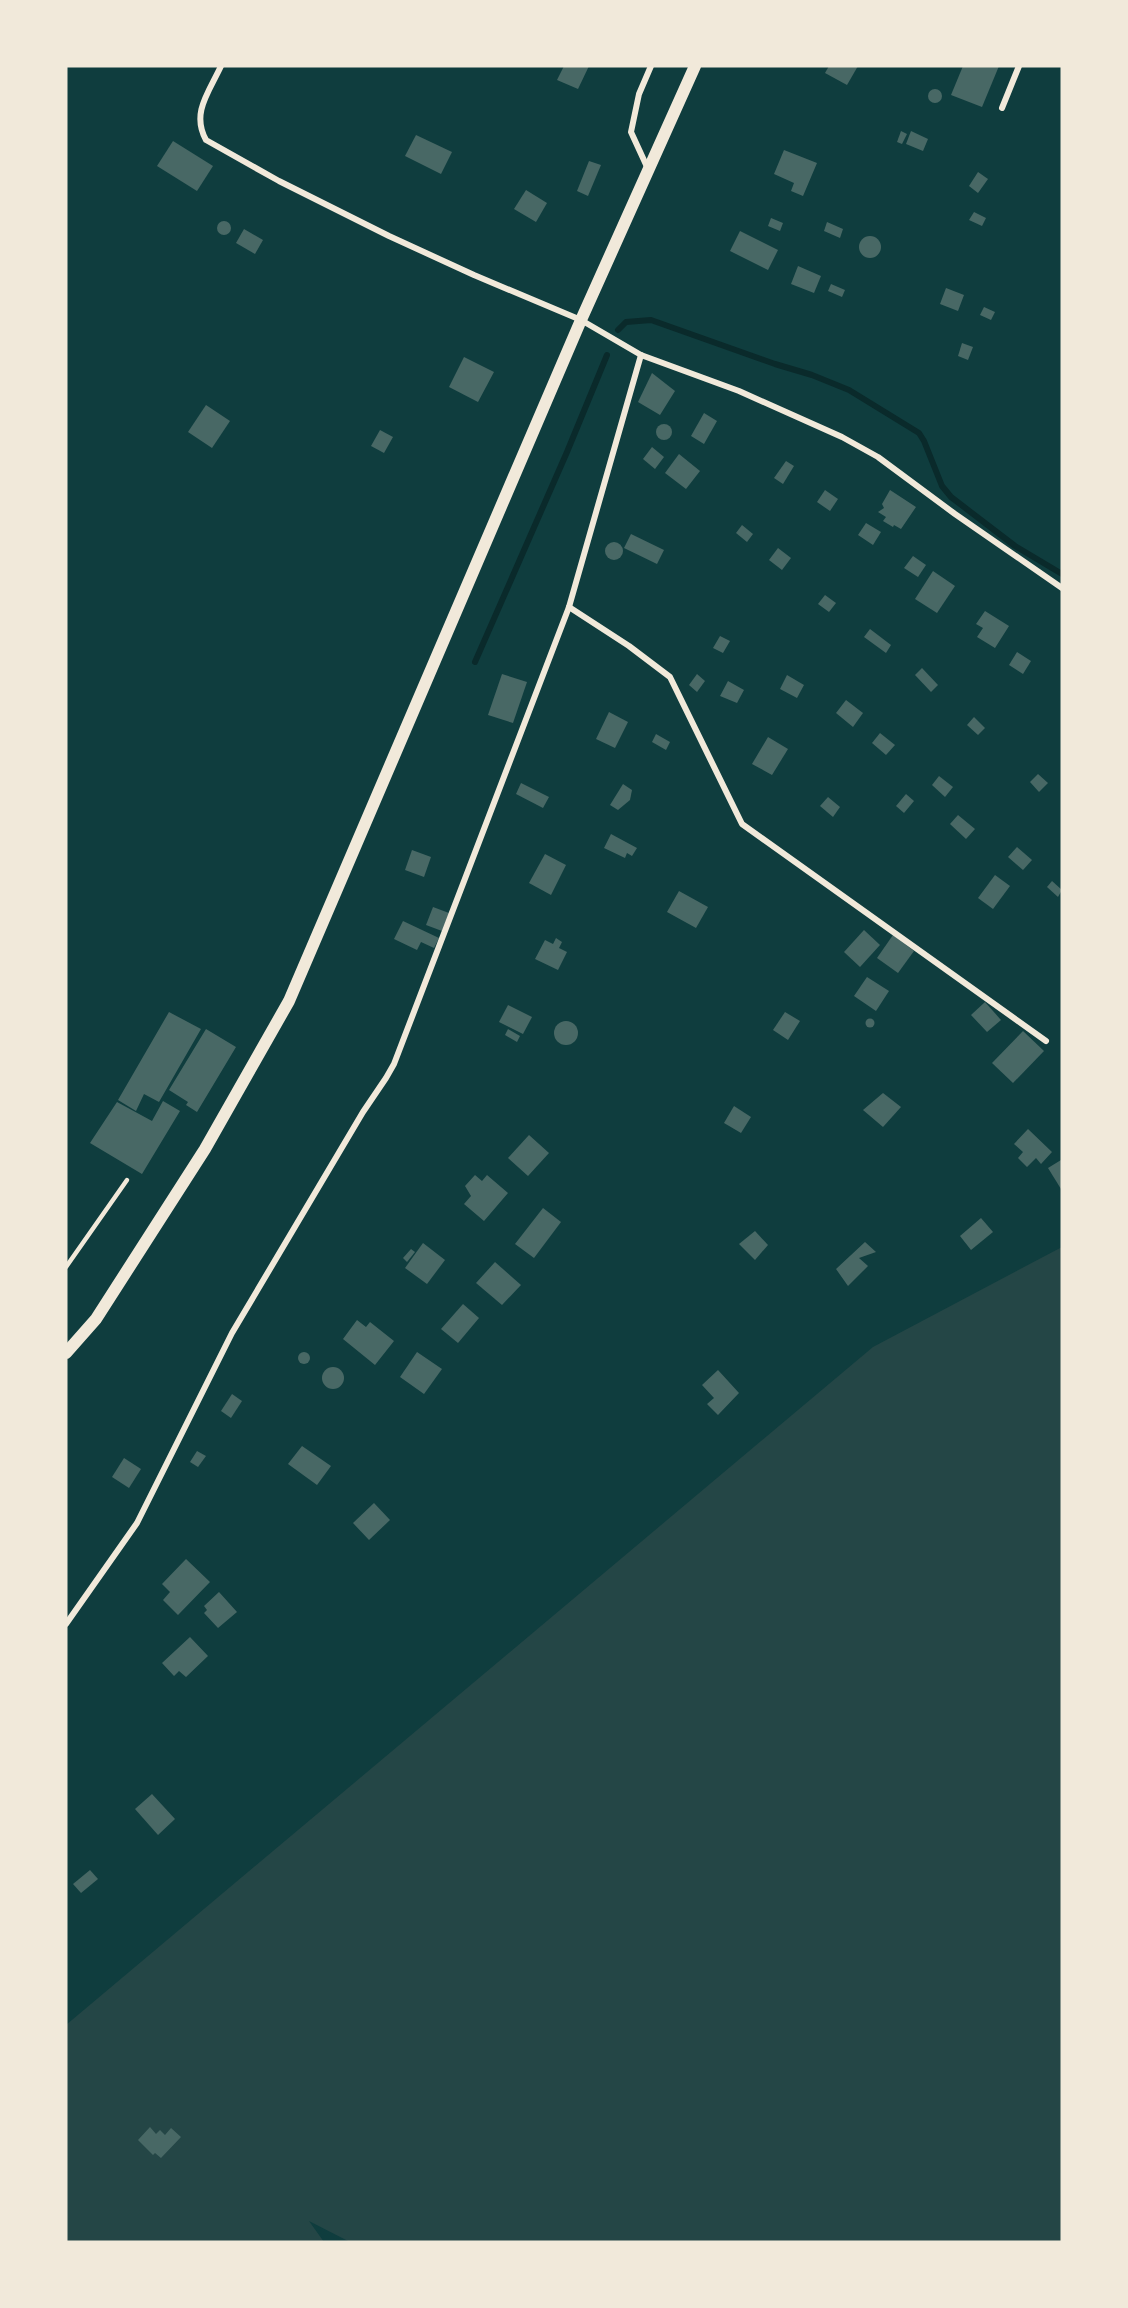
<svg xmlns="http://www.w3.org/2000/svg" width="1128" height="2308" font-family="Overpass,sans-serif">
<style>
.green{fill:#244646}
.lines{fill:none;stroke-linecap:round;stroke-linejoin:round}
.stream{stroke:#0a2a2b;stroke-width:6}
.building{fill:#486865}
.service{stroke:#f1e9da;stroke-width:4.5}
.minor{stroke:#f1e9da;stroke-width:6}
.secondary{stroke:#f1e9da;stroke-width:12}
</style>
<rect width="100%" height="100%" fill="#0f3d3e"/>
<polygon class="green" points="1062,1247 1062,2242 350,2242 309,2221 324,2242 66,2242 66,2025 873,1347"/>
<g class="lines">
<g class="stream">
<polyline points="618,330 626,322 651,320 775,364 812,375 849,390 919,433 924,441 942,486 951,497 1015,546 1062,574"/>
<polyline points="475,662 567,452 607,355"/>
</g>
</g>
<g class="building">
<polygon points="564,66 589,66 578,89 557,80"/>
<polygon points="829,66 858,66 847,85 825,73"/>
<polygon points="963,66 999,66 982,107 951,95"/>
<circle cx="935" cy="96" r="7"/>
<polygon points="901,131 907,134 902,144 897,142"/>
<polygon points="911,131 928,139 923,151 906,144"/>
<polygon points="416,135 452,152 441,174 405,156"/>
<polygon points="173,141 213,166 197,191 157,166"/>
<polygon points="784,150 817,163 803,196 791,191 794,183 774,174"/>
<polygon points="589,161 601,165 588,196 577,191"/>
<polygon points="978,172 988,179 978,193 969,186"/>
<polygon points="526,190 547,203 536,222 514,209"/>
<polygon points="974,212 986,218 982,226 969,220"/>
<polygon points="771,218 783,223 780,231 768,226"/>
<circle cx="224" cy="228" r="7"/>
<polygon points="827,222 843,229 840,238 824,231"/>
<polygon points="244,229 263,240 255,254 236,243"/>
<polygon points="740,231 778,250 768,270 730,251"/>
<circle cx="870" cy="247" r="11"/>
<polygon points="798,266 821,276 814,293 791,284"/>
<polygon points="831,284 845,290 842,297 828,291"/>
<polygon points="946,288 964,295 958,311 940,304"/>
<polygon points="984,307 995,312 991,320 980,315"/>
<polygon points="962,343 973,347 968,360 958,356"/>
<polygon points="464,357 494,372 478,402 449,387"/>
<polygon points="652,373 675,391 660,415 638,402"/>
<polygon points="206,405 230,421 212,448 188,432"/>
<polygon points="704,413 717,421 704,444 691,436"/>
<circle cx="664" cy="432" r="8"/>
<polygon points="380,430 393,437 384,453 371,446"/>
<polygon points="652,447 664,457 655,469 643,459"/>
<polygon points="679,454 700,471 686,489 665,473"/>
<polygon points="786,461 794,466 783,484 774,478"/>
<polygon points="825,490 838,499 830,511 817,502"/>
<polygon points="890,490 916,507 901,529 894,525 893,527 883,521 886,517 878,512 884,508 882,504"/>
<polygon points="866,523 881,532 873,545 858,535"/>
<polygon points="742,525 753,534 747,542 736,533"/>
<polygon points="631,534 664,550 657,564 624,548"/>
<circle cx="614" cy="551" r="9"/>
<polygon points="778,548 791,558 782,570 769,560"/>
<polygon points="913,556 926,565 918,577 904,568"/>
<polygon points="933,571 955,586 937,613 915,599"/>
<polygon points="825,595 836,603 829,612 818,604"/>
<polygon points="985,611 1009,626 995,648 977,637 983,628 976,624"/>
<polygon points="870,629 891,645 886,653 864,637"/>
<polygon points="720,636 730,641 723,653 713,648"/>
<polygon points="1017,652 1031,661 1023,674 1009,665"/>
<polygon points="922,668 938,685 931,692 915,675"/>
<polygon points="502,674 527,682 513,723 488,715"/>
<polygon points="697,674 705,681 697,692 689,685"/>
<polygon points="787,675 804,685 797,698 780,689"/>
<polygon points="728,681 744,690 737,703 720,696"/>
<polygon points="846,700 863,713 853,727 836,713"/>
<polygon points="609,712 628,722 615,748 596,739"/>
<polygon points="974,717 985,728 978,735 967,725"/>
<polygon points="880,733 895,745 886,755 872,743"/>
<polygon points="656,734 670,742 666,750 652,742"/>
<polygon points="768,737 788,749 772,775 752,764"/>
<polygon points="1038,774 1048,783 1039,792 1030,782"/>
<polygon points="939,776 953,787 945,797 932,785"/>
<polygon points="521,783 549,797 543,808 516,794"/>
<polygon points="623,784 632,790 630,800 618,810 610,805"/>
<polygon points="906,794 914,801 904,813 896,806"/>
<polygon points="828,797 840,807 833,817 820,806"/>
<polygon points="958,815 975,829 966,839 950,824"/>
<polygon points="611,834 637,848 632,856 627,853 625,858 604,848"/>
<polygon points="1017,847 1032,860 1023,870 1008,857"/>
<polygon points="412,850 431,857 424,877 405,870"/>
<polygon points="545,854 566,865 551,895 529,883"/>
<polygon points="995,875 1010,886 993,909 978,898"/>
<polygon points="1052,881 1062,890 1058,897 1047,887"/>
<polygon points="679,891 708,907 696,928 667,912"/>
<polygon points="433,907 449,913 442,931 426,925"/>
<polygon points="403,921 439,938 434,948 421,942 417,950 394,939"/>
<polygon points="864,930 880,945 860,967 844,952"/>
<polygon points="893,935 914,951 898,973 877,958"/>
<polygon points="556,938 562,942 559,948 567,952 558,970 535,959 545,940 553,944"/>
<polygon points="867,977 889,991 876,1011 854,996"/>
<polygon points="985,1002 1001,1020 987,1032 971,1015"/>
<polygon points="508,1005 532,1017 523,1034 499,1022"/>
<polygon points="169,1012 201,1029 159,1102 144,1094 136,1111 118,1100"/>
<polygon points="785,1012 800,1021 788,1040 773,1030"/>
<circle cx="870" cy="1023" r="4.5"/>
<circle cx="566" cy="1033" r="12"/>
<polygon points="206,1029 236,1047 197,1112 186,1105 188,1102 169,1090"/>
<polygon points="508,1029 520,1036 517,1042 505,1035"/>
<polygon points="1023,1031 1044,1051 1013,1083 992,1063"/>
<polygon points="883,1093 901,1107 883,1127 863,1110"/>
<polygon points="163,1101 180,1111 142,1174 90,1143 117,1102 152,1121"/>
<polygon points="734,1106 751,1117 741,1133 724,1123"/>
<polygon points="1028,1129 1052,1152 1041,1164 1036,1158 1027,1167 1018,1158 1023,1152 1014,1144"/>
<polygon points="529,1135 549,1153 528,1176 508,1158"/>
<polygon points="1061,1160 1062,1162 1061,1189 1048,1168"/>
<polygon points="475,1175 482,1181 487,1175 508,1193 484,1221 464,1204 471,1196 465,1186"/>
<polygon points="543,1208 561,1222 534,1258 515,1244"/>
<polygon points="981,1218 993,1232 971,1250 960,1236"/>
<polygon points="755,1231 768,1245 755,1260 739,1244"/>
<polygon points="865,1242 876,1252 859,1258 868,1266 848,1286 836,1269"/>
<polygon points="423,1243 445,1260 427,1284 405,1268"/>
<polygon points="411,1249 415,1252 407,1262 403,1258"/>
<polygon points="495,1262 521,1285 502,1305 476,1283"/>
<polygon points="463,1304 479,1318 458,1343 441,1329"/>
<polygon points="357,1320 366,1327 370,1322 394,1341 375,1365 343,1339"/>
<polygon points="417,1352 442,1369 424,1394 400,1377"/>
<circle cx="304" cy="1358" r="6"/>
<circle cx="333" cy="1378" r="11"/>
<polygon points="718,1370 739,1393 718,1415 707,1404 714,1398 702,1385"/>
<polygon points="232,1394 242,1401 231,1418 221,1411"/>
<polygon points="302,1446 331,1466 317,1485 288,1464"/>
<polygon points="197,1451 206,1456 198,1467 190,1462"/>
<polygon points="124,1458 141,1469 129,1488 112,1477"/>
<polygon points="374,1503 390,1520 369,1540 353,1523"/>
<polygon points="186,1559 210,1582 178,1615 163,1600 170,1592 162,1584"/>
<polygon points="219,1592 237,1612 218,1628 204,1613 207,1610 204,1606"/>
<polygon points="190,1637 208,1656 186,1677 179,1671 174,1676 162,1663"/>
<polygon points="152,1794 175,1819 158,1835 135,1809"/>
<polygon points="90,1870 98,1879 81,1893 73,1884"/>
<polygon points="150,2127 156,2134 160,2130 165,2135 171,2128 181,2137 161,2158 155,2153 153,2155 138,2140"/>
</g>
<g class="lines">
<polyline class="service" points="66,1267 127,1180"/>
<g class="minor">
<path d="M221,66c-12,26 -30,47 -15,74l73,41 110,55 85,39 107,45 60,35 98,36 103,46 36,20 77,57 107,74"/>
<polyline points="1002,108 1019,66"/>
<polyline points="648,169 631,132 639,94 651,66"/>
<polyline points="569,607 629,646 670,677 742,824 1046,1041"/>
<polyline points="66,1624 137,1523 232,1333 363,1112 386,1078 394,1064 569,607 641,355"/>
</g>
<polyline class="secondary" points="66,1353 96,1319 205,1149 289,1001 581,320 695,66"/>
</g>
<rect width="1128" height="2308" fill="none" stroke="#f1e9da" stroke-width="135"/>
</svg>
